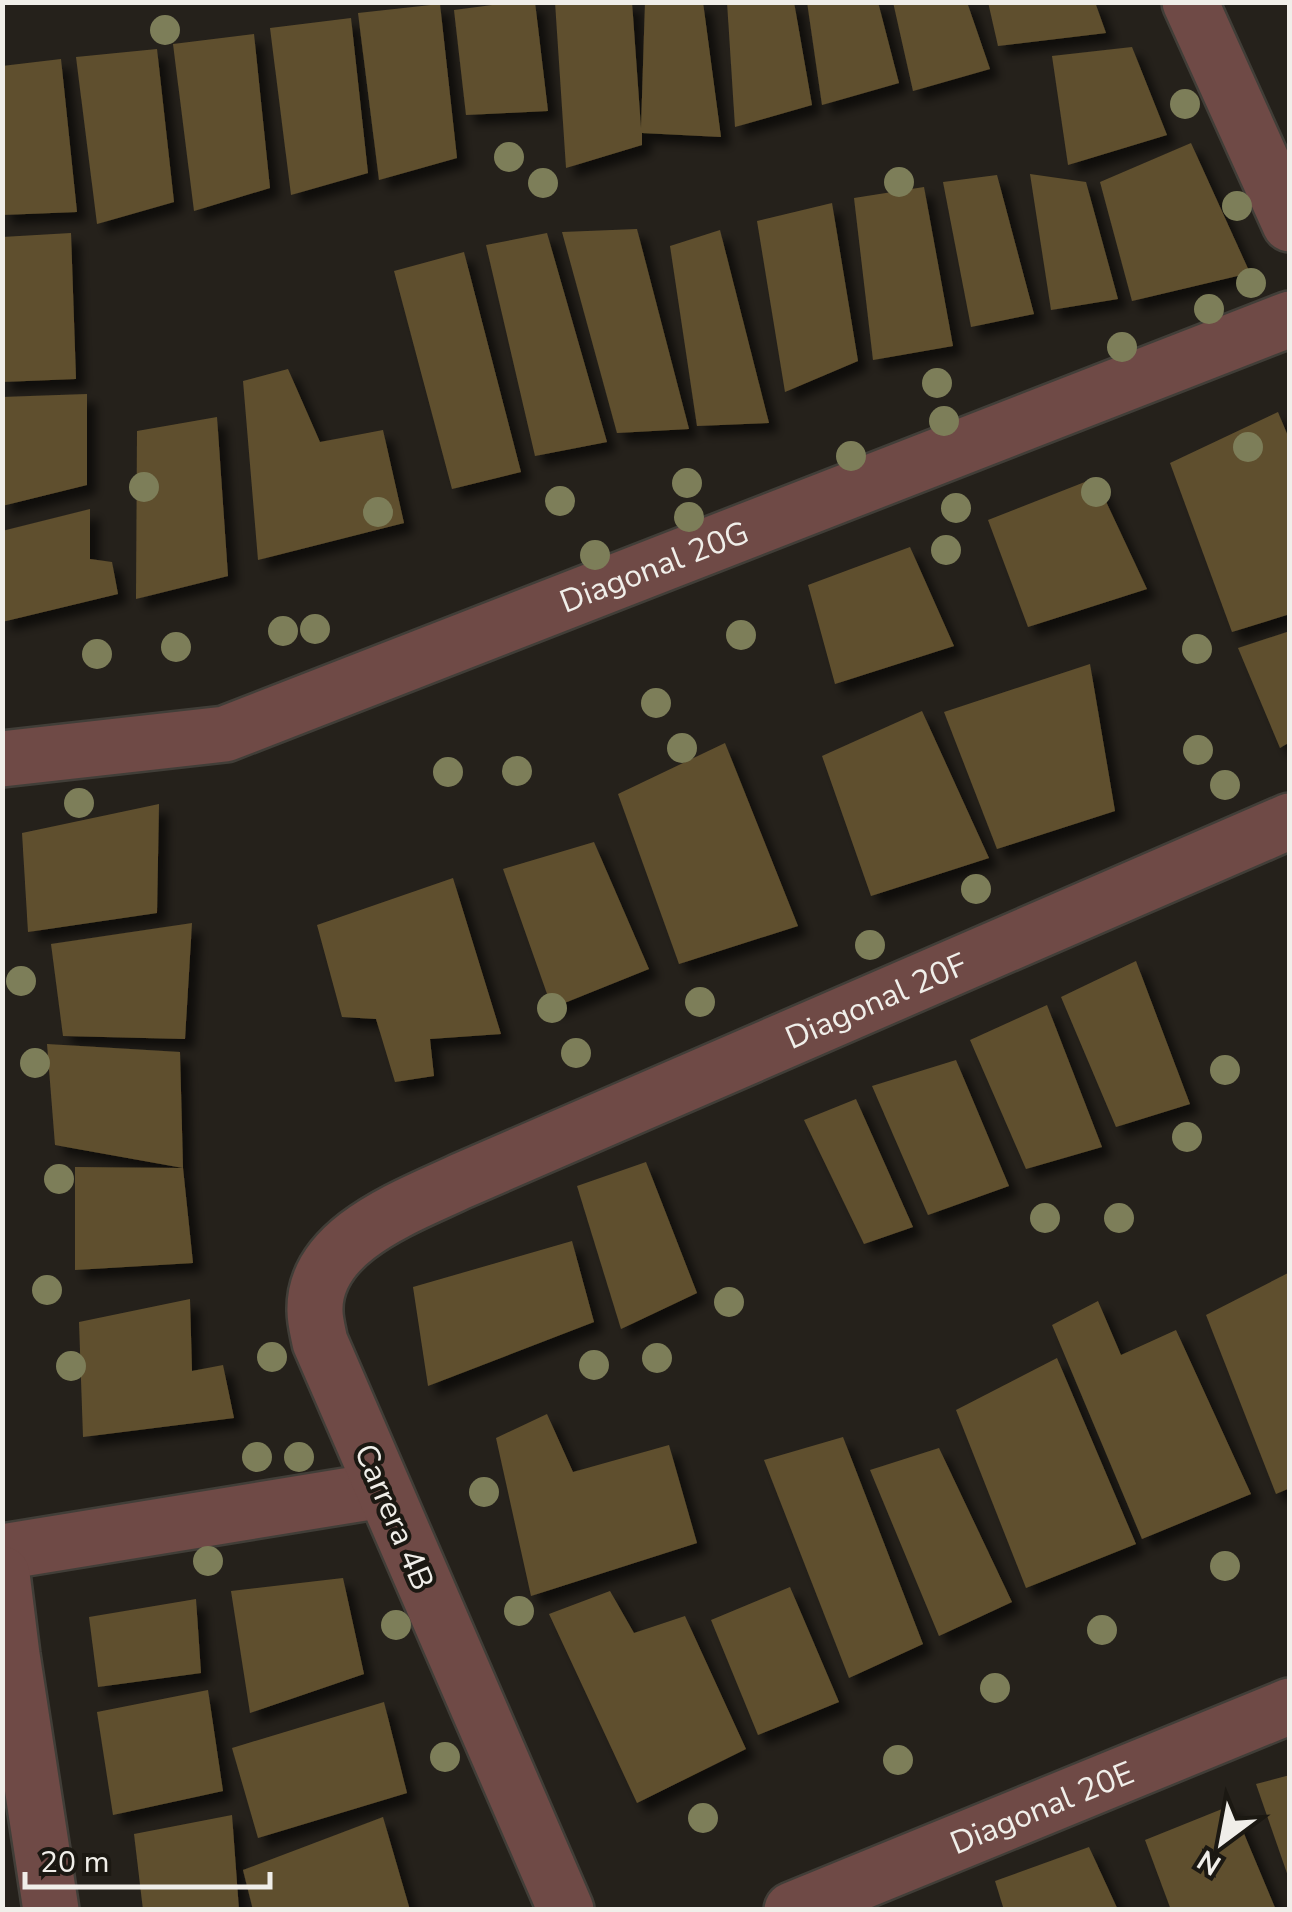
<svg xmlns="http://www.w3.org/2000/svg" width="1292" height="1912" font-family="'Nunito Sans',sans-serif">
<style>
.building{fill:#5f4f2e;filter:url(#shadow)}
.lines{fill:none;stroke-linecap:round;stroke-linejoin:round}
.minor-casing{stroke:#413e38;stroke-width:60}
.minor{stroke:#6f4a46;stroke-width:55}
.tree{fill:#7d7e59}
.labels{text-anchor:middle;dominant-baseline:central;stroke-width:8;stroke-linejoin:round;paint-order:stroke}
.street-label{font-size:32px;fill:#f0eee9;stroke:#1b1812}
</style>
<defs>
<filter id="shadow"><feDropShadow dx="9" dy="9" stdDeviation="5" flood-color="#0009"/></filter>
</defs>
<rect width="100%" height="100%" fill="#25211b"/>
<g class="building">
<polygon points="515,2 535,2 548,111 466,115 454,10"/>
<polygon points="555,2 632,2 641,128 645,2 703,2 721,137 642,133 642,145 566,168"/>
<polygon points="727,2 794,2 812,105 735,127"/>
<polygon points="807,2 878,2 899,83 822,105"/>
<polygon points="893,2 967,2 990,69 913,91"/>
<polygon points="988,2 1095,2 1106,33 998,46"/>
<polygon points="440,4 457,158 379,180 358,13"/>
<polygon points="351,18 368,173 291,195 270,28"/>
<polygon points="254,34 270,188 194,211 173,44"/>
<polygon points="1132,47 1167,135 1068,165 1052,56"/>
<polygon points="157,49 174,202 97,224 76,57"/>
<polygon points="61,59 77,212 2,215 2,66"/>
<polygon points="1191,143 1250,273 1132,301 1100,182"/>
<polygon points="1030,174 1086,182 1118,299 1051,310"/>
<polygon points="997,175 1034,314 971,327 943,182"/>
<polygon points="924,187 953,346 873,360 854,198"/>
<polygon points="832,203 858,361 785,392 757,221"/>
<polygon points="637,229 689,429 617,433 562,232"/>
<polygon points="720,230 769,423 697,426 670,246"/>
<polygon points="71,233 76,379 2,382 2,237"/>
<polygon points="547,233 607,442 535,456 486,245"/>
<polygon points="464,252 521,472 452,489 394,271"/>
<polygon points="288,369 320,442 383,430 404,523 258,560 243,381"/>
<polygon points="87,394 87,485 2,506 2,397"/>
<polygon points="1278,412 1290,441 1290,614 1232,632 1170,463"/>
<polygon points="217,417 228,576 136,599 137,431"/>
<polygon points="1095,478 1147,589 1028,627 988,520"/>
<polygon points="90,509 90,559 112,562 118,594 2,622 2,531"/>
<polygon points="910,547 954,646 835,684 808,585"/>
<polygon points="1290,631 1290,742 1280,748 1238,648"/>
<polygon points="1090,664 1115,811 997,849 944,712"/>
<polygon points="922,711 989,858 871,896 822,756"/>
<polygon points="725,743 798,926 679,964 618,794"/>
<polygon points="159,804 157,913 28,932 22,833"/>
<polygon points="594,842 649,969 552,1008 503,869"/>
<polygon points="453,878 501,1034 430,1039 434,1076 395,1082 376,1019 342,1017 317,925"/>
<polygon points="192,923 185,1039 63,1036 51,944"/>
<polygon points="1136,961 1190,1104 1116,1127 1061,997"/>
<polygon points="1047,1005 1102,1147 1026,1169 970,1040"/>
<polygon points="47,1044 180,1052 183,1168 55,1145"/>
<polygon points="956,1060 1009,1186 928,1215 872,1086"/>
<polygon points="856,1099 913,1227 864,1244 804,1120"/>
<polygon points="646,1162 697,1293 621,1329 577,1186"/>
<polygon points="75,1167 183,1168 193,1263 75,1270"/>
<polygon points="572,1241 594,1322 428,1386 413,1287"/>
<polygon points="1290,1272 1290,1488 1276,1494 1206,1315"/>
<polygon points="190,1299 192,1371 223,1365 234,1418 83,1437 79,1322"/>
<polygon points="1098,1301 1121,1355 1176,1330 1251,1494 1142,1539 1052,1325"/>
<polygon points="1057,1358 1136,1544 1026,1588 956,1410"/>
<polygon points="547,1414 573,1472 669,1445 697,1543 531,1596 496,1438"/>
<polygon points="843,1437 923,1644 849,1678 764,1460"/>
<polygon points="939,1448 1012,1602 939,1636 870,1470"/>
<polygon points="343,1578 364,1674 250,1713 231,1591"/>
<polygon points="790,1587 839,1702 758,1735 711,1620"/>
<polygon points="610,1591 634,1633 685,1616 746,1749 637,1803 549,1614"/>
<polygon points="196,1599 201,1673 98,1687 89,1617"/>
<polygon points="208,1690 223,1791 113,1815 97,1712"/>
<polygon points="384,1702 407,1793 258,1838 232,1748"/>
<polygon points="1290,1775 1290,1879 1289,1879 1256,1784"/>
<polygon points="1232,1805 1276,1910 1171,1910 1145,1840"/>
<polygon points="232,1815 239,1910 143,1910 134,1834"/>
<polygon points="383,1817 410,1910 253,1910 243,1870"/>
<polygon points="1089,1847 1118,1910 1004,1910 995,1881"/>
</g>
<g class="lines">
<g class="minor-casing">
<g id="minor">
<polyline points="1190,2 1290,224"/>
<path id="s1" d="M2,759l223,-25 1065,-415"/>
<polyline points="2,1552 382,1490"/>
<polyline points="2,1574 12,1655 51,1910"/>
<path id="s2" d="M566,1910l-246,-568c-2,-10 -5,-21 -5,-31 -2,-72 94,-105 146,-130l829,-360"/>
<path id="s3" d="M792,1910l498,-204"/>
</g>
</g>
<use href="#minor" class="minor"/>
</g>
<g class="tree">
<circle cx="165" cy="30" r="15"/>
<circle cx="1185" cy="104" r="15"/>
<circle cx="509" cy="157" r="15"/>
<circle cx="899" cy="182" r="15"/>
<circle cx="543" cy="183" r="15"/>
<circle cx="1237" cy="206" r="15"/>
<circle cx="1251" cy="283" r="15"/>
<circle cx="1209" cy="309" r="15"/>
<circle cx="1122" cy="347" r="15"/>
<circle cx="937" cy="383" r="15"/>
<circle cx="944" cy="421" r="15"/>
<circle cx="1248" cy="447" r="15"/>
<circle cx="851" cy="456" r="15"/>
<circle cx="687" cy="483" r="15"/>
<circle cx="144" cy="487" r="15"/>
<circle cx="1096" cy="492" r="15"/>
<circle cx="560" cy="501" r="15"/>
<circle cx="956" cy="508" r="15"/>
<circle cx="378" cy="512" r="15"/>
<circle cx="689" cy="517" r="15"/>
<circle cx="946" cy="550" r="15"/>
<circle cx="595" cy="555" r="15"/>
<circle cx="315" cy="629" r="15"/>
<circle cx="283" cy="631" r="15"/>
<circle cx="741" cy="635" r="15"/>
<circle cx="176" cy="647" r="15"/>
<circle cx="1197" cy="649" r="15"/>
<circle cx="97" cy="654" r="15"/>
<circle cx="656" cy="703" r="15"/>
<circle cx="682" cy="748" r="15"/>
<circle cx="1198" cy="750" r="15"/>
<circle cx="517" cy="771" r="15"/>
<circle cx="448" cy="772" r="15"/>
<circle cx="1225" cy="785" r="15"/>
<circle cx="79" cy="803" r="15"/>
<circle cx="976" cy="889" r="15"/>
<circle cx="870" cy="945" r="15"/>
<circle cx="21" cy="981" r="15"/>
<circle cx="700" cy="1002" r="15"/>
<circle cx="552" cy="1008" r="15"/>
<circle cx="576" cy="1053" r="15"/>
<circle cx="35" cy="1063" r="15"/>
<circle cx="1225" cy="1070" r="15"/>
<circle cx="1187" cy="1137" r="15"/>
<circle cx="59" cy="1179" r="15"/>
<circle cx="1045" cy="1218" r="15"/>
<circle cx="1119" cy="1218" r="15"/>
<circle cx="47" cy="1290" r="15"/>
<circle cx="729" cy="1302" r="15"/>
<circle cx="272" cy="1357" r="15"/>
<circle cx="657" cy="1358" r="15"/>
<circle cx="594" cy="1365" r="15"/>
<circle cx="71" cy="1366" r="15"/>
<circle cx="257" cy="1457" r="15"/>
<circle cx="299" cy="1457" r="15"/>
<circle cx="484" cy="1492" r="15"/>
<circle cx="208" cy="1561" r="15"/>
<circle cx="1225" cy="1566" r="15"/>
<circle cx="519" cy="1611" r="15"/>
<circle cx="396" cy="1625" r="15"/>
<circle cx="1102" cy="1630" r="15"/>
<circle cx="995" cy="1688" r="15"/>
<circle cx="445" cy="1757" r="15"/>
<circle cx="898" cy="1760" r="15"/>
<circle cx="703" cy="1818" r="15"/>
</g>
<g class="labels">
<g class="street-label">
<text stroke="none"><textPath href="#s1" startOffset="685">Diagonal 20G</textPath></text>
<text stroke="none"><textPath href="#s2" startOffset="1310">Diagonal 20F</textPath></text>
<text transform="translate(394 1517) rotate(67)">Carrera 4B</text>
<text stroke="none"><textPath href="#s3" startOffset="270">Diagonal 20E</textPath></text>
</g>
</g>
<rect width="1292" height="1912" fill="none" stroke="#f0eee9" stroke-width="10"/>
<g transform="translate(1222 1842) rotate(212)" stroke="#1b1812" stroke-width="8" paint-order="stroke">
<path d="M0-8L18 38L0 25L-18 38Z" fill="#f0eee9"/>
<text y="-15" font-size="28" font-weight="bold" text-anchor="middle" fill="#f0eee9">N</text>
</g>
<path d="M25 1872v15h245v-15" fill="none" stroke="#f0eee9" stroke-width="5"/>
<text x="40" y="1872" font-size="30" fill="#f0eee9" stroke="#1b1812" stroke-width="8" paint-order="stroke">20 m</text>
</svg>
